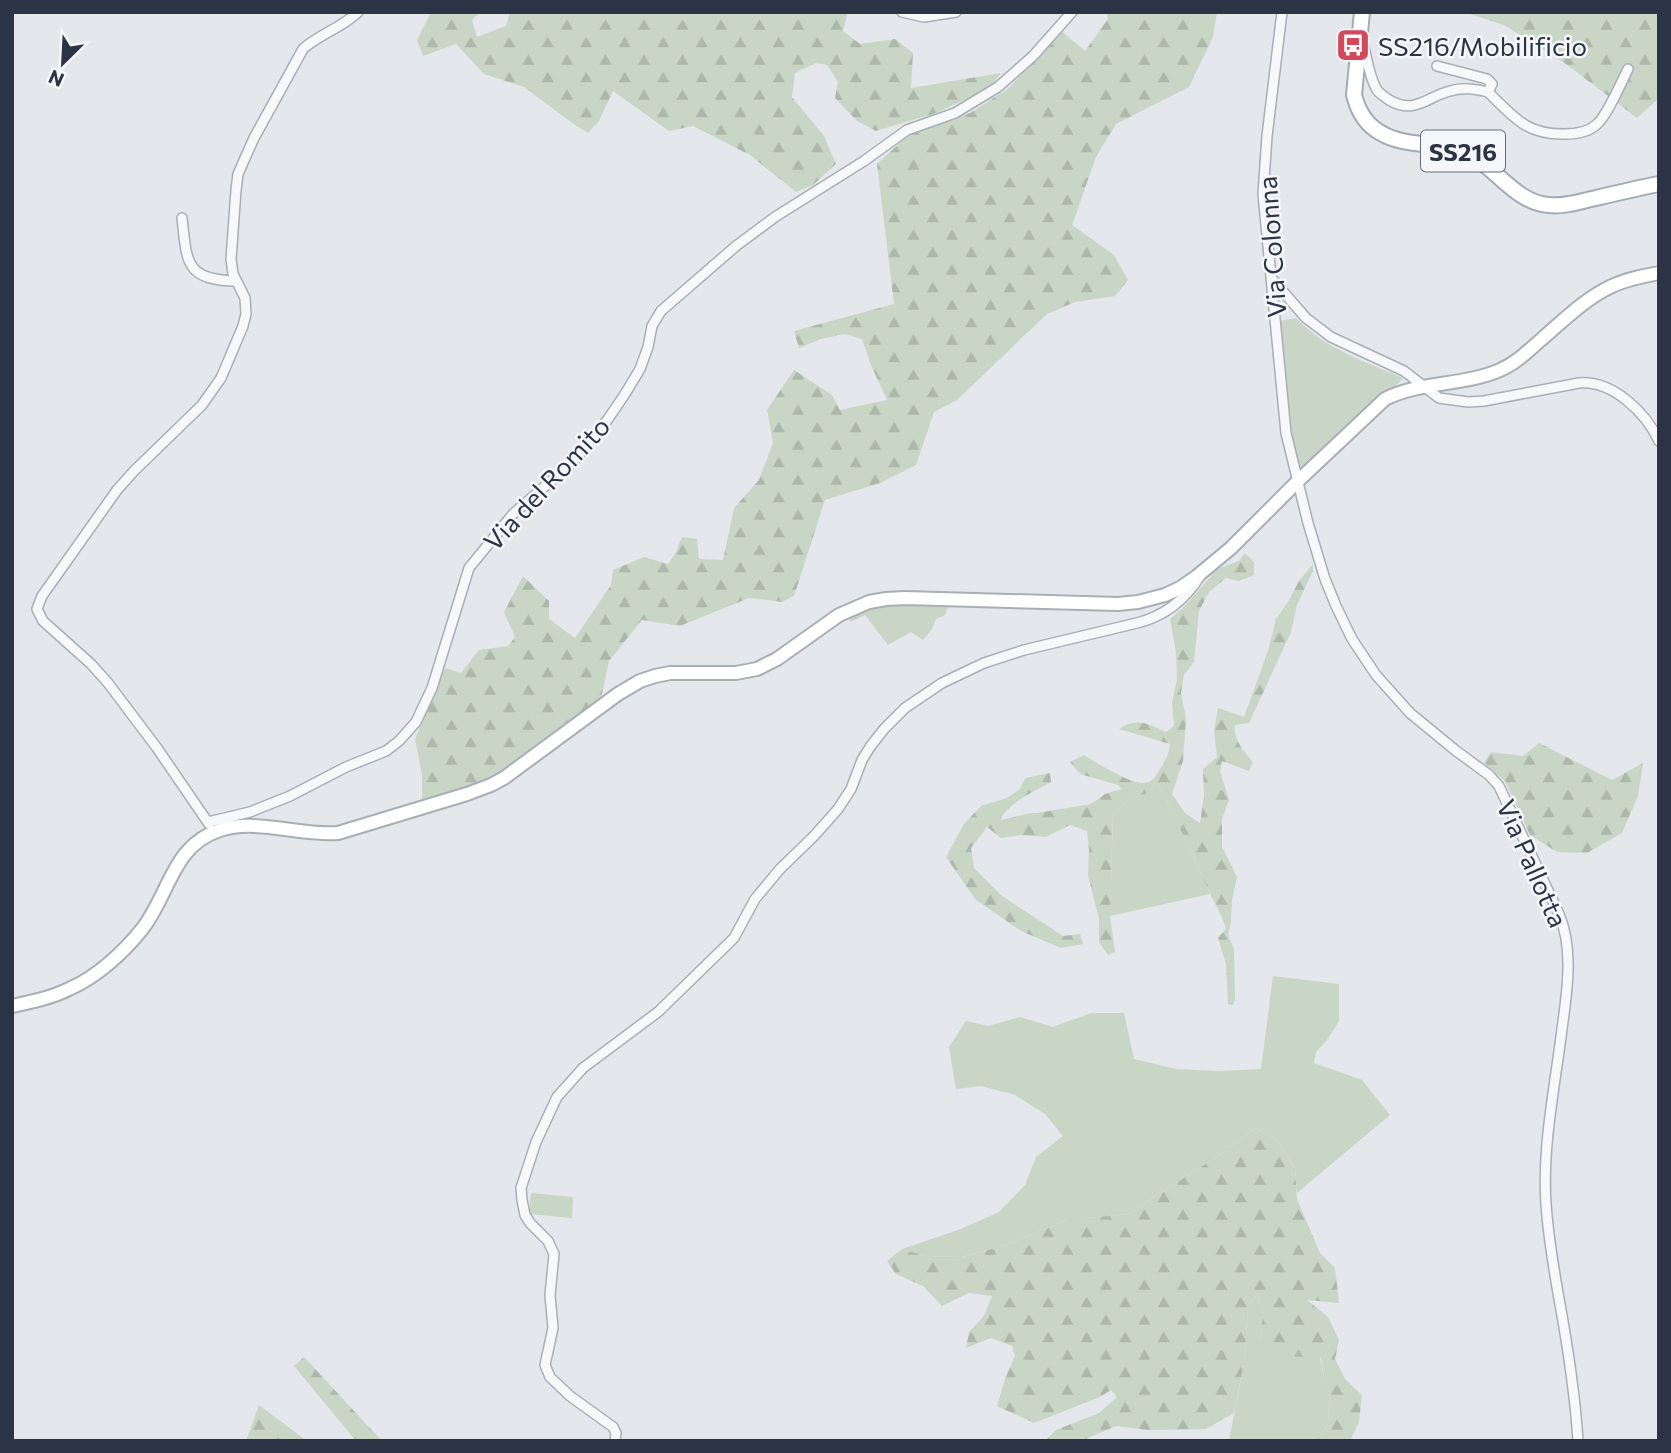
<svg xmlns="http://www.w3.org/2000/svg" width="1671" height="1453" font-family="Commissioner,sans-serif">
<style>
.grass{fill:#c9d6c5}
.forest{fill:url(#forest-firs)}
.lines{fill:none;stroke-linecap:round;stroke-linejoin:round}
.street-casing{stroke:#a9aeb7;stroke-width:12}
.secondary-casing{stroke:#a9aeb7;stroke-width:16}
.primary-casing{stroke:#a3abb8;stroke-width:18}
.street{stroke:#f7f8fa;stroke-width:9}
.secondary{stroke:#fff;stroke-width:12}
.primary{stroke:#fff;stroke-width:14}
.labels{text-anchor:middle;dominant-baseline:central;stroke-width:5;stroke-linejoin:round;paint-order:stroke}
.shield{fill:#f4f6f9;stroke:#676e7b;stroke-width:2}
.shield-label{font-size:24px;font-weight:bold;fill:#2b3445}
.poi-label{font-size:26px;fill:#2b3445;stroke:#f4f6f9;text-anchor:start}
.street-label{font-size:26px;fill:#2b3445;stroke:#f4f6f9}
</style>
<defs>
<pattern id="forest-firs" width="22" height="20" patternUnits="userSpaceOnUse" patternTransform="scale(1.75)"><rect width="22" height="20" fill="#c9d6c5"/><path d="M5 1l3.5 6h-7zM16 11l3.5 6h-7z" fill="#adb8ab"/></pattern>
</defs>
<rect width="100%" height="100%" fill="#e4e7ec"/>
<g class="grass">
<path d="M1296,318c29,31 70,44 107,60 -11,13 -18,14 -30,24 -25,20 -47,44 -69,67l-4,-3 -7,-16 -14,-129z"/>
<polygon points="890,603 949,605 945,615 936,619 932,629 923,640 911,632 888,645 865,615 851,622 847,616 870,606"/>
<polygon points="1155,783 1159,786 1178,823 1210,894 1110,916 1113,813 1130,800 1152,791 1152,785"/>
<polygon points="1273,976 1339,984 1339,1021 1327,1040 1316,1052 1314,1063 1362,1080 1390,1115 1297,1193 1295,1168 1277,1140 1255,1128 1221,1154 1128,1214 1067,1220 1006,1245 962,1257 925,1256 902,1249 961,1229 999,1212 1025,1185 1036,1157 1063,1136 1045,1114 1015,1095 981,1086 956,1089 949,1047 966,1021 988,1026 1020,1017 1053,1027 1091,1013 1124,1013 1134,1059 1176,1069 1218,1071 1261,1069"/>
<polygon points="531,1193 573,1197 572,1218 529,1214"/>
<polygon points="1257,1295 1263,1314 1260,1341 1320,1358 1324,1378 1330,1392 1328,1424 1316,1441 1229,1441 1244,1363 1248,1306"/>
</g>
<g class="forest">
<polygon points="431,12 480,12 472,20 477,37 506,26 510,12 848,12 843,31 860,44 895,39 913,53 911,88 1001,73 992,85 965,100 933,114 876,131 857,121 835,98 838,82 827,65 816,63 795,73 792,97 824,136 836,164 813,185 796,192 750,155 693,126 669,131 613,91 599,121 588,133 575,125 524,87 484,74 456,44 423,56 417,40"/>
<polygon points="1107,12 1217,12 1213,37 1189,87 1116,124 1096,157 1072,225 1114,255 1128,280 1115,296 1075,302 1047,314 957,400 934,412 916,465 880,483 825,500 794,596 782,602 749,598 680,626 642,620 609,661 601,698 523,759 481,785 422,801 422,775 415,739 445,668 461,673 479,650 508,646 515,637 504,612 523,576 549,601 549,619 575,638 611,585 613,570 644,557 668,564 675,554 682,537 697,539 699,559 723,560 734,508 759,480 773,443 767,410 794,370 832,395 840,410 887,400 871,365 862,339 844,334 821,339 799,348 794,331 894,304 877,164 905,138 924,128 970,113 1009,88 1061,31 1085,51 1108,19"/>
<polygon points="1464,12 1659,12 1659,98 1637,118 1566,64 1504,25"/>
<path d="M1245,553l9,9v13l-15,6 -13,-3 -17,14 -10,19 -5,51 -10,13 -3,18 5,26 -3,42 -11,33 13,19 15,10 4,-27 -1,-27 14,-12 -3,-26 4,-23 26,9 24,-66 8,-32 12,-17 11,-21 14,-17v7l-16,34 -6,27 -42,91 -14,2c-2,15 9,26 18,37l-4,9 -27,-10 -2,10 9,29 -7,19v28l15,30 -5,23 -1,22 -3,13 6,14 1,50 -2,6 -5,-1 -2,-40 -8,-26 8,-9c-4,-15 -12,-26 -18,-40 -16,-35 -31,-69 -49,-103l-4,-3 -3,2v6l-22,9 -17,13 -3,103 5,36 -7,3 -9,-13v-23l-11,-44 1,-25 -2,-19 -17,-6 -24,12 -26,-2 -19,3 -14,-11 -16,21 3,20 28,28 61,40 17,-2 3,10 -22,4 -40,-17 -46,-32 -29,-42 18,-33 17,-18 26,-8 13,-9 5,-11 25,-5 1,9c-14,8 -47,23 -50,38l30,-7h6l54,-9 14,-10 17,-5 -4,-4 -38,-11 -10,-12 14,-7c11,7 48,30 60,28 9,-1 12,-7 16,-14 6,-9 9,-15 10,-25l-51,-15c19,-12 29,-5 47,3l8,-6 -2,-23 5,-24 -1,-27 -6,-33 15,-13 32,-37 22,-8z"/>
<polygon points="1539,743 1612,780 1643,763 1638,796 1622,833 1587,853 1557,852 1530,835 1505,781 1484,763 1491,752 1523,756"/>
<polygon points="1255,1128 1277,1140 1295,1168 1297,1199 1320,1253 1335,1268 1339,1303 1307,1300 1328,1317 1339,1340 1335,1359 1345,1379 1362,1395 1359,1422 1350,1441 1316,1441 1328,1424 1330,1392 1324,1378 1321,1358 1273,1355 1260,1341 1263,1314 1257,1295 1248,1306 1244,1363 1234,1413 1206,1429 1148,1430 1116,1426 1081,1441 1045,1441 1056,1430 1099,1413 1117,1397 1111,1390 1100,1397 1034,1423 997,1406 1005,1379 1015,1356 1012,1346 991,1338 966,1348 969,1332 984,1316 992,1296 969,1293 942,1306 923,1286 896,1274 887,1261 902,1249 925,1256 962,1257 1006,1245 1067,1220 1128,1214 1221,1154"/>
<polygon points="304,1357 382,1441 356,1441 294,1366"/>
<polygon points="259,1405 307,1441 246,1441"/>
</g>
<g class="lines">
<g class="street-casing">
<g id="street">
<polyline points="902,12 924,17 956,12"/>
<path d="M1282,12l-15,124 -4,58 23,239 22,90 17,56 11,27 16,33 24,36 34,38 45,37 34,25 10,11 60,128c15,35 8,78 3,115 -7,57 -20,118 -16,175 2,30 7,60 12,89 9,49 17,98 20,148"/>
<path d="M1363,43c4,15 6,34 14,47 3,4 8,7 12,10 26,15 37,-3 61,-9 13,-4 25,-2 38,1 26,25 38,43 77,42 11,0 23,-2 31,-9 10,-7 26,-44 32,-56"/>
<polyline points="1437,66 1487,79 1492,84 1488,92"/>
<path d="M182,218c5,43 2,62 54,63"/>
<path d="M1273,280l33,38 25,19 73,34 35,27 29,4 16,-1 95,-18c34,-3 67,30 80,58"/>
<polyline points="208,822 250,812 290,796 346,767 386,751 399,741 416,722 432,688 469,568 513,514 573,462 608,419 625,394 640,369 648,347 652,326 661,311 736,246 775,217 864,161 907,130 955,113 998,87 1033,56 1072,12"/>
<path d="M209,824l-52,-76 -49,-65 -17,-19 -48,-43 -6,-12 5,-13 75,-106 17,-19 68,-66 19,-27 22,-52 3,-12 -1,-16 -12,-24 -2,-15 5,-69 2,-16 16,-36 49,-89c16,-15 39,-21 55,-37"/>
<path d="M615,1441l1,-8 -3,-6 -43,-31 -20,-19 -5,-12 8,-37 -3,-33 4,-41 -6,-13 -18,-18 -5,-8 -3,-15 -1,-12 15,-46 21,-45 26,-29 75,-56 76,-74 21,-39 25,-30 34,-33 24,-27 13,-20 11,-29 8,-13 14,-18 21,-21 37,-25 42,-20 40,-13 113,-27c28,-7 48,-23 63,-47"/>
</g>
</g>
<g class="secondary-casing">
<path id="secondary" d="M12,1006c19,-4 39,-8 57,-17 28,-12 55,-37 74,-61 27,-36 30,-83 77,-98 36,-12 80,6 118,3l129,-39 24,-9 13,-7 114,-84 22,-13 15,-5 15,-3h66l21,-4 20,-10 62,-44 30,-13 17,-3 19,-1 213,6 20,-2 27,-7 15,-7 16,-11 35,-29 68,-68 86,-81c35,-18 79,-13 115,-29 17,-7 30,-21 43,-32 22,-19 43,-40 69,-52 15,-7 31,-10 47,-13"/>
</g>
<g class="primary-casing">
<path id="primary" d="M1362,12l-8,83c4,16 12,30 27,38 27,16 60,7 88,21 27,14 47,49 80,51 16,2 32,-4 47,-7 21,-5 42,-10 63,-14"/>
</g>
<use href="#street" class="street"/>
<use href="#secondary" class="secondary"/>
<use href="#primary" class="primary"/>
</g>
<defs>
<g id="bus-square" transform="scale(1.75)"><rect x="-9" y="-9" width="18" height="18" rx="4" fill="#d1495b" stroke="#f4f6f9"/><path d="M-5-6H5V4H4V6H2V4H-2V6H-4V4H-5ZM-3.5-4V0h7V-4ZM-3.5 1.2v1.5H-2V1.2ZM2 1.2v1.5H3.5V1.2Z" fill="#fff"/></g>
</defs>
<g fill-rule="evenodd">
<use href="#bus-square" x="1353" y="45"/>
</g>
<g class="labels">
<rect class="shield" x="1421" y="130.5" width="84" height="41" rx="5"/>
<g class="shield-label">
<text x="1463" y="151">SS216</text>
</g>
<g class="poi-label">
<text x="1378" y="45">SS216/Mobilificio</text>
</g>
<g class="street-label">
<text transform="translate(1271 247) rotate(-94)">Via Colonna</text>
<text transform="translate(546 483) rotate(-47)">Via del Romito</text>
<text transform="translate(1533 863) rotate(66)">Via Pallotta</text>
</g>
</g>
<rect width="1671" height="1453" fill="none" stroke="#2b3445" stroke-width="28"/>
<g transform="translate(63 63) rotate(204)" stroke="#f4f6f9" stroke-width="5" paint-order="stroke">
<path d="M0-5L12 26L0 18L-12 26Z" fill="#2b3445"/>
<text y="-10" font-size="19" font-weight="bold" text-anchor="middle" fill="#2b3445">N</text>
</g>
</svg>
